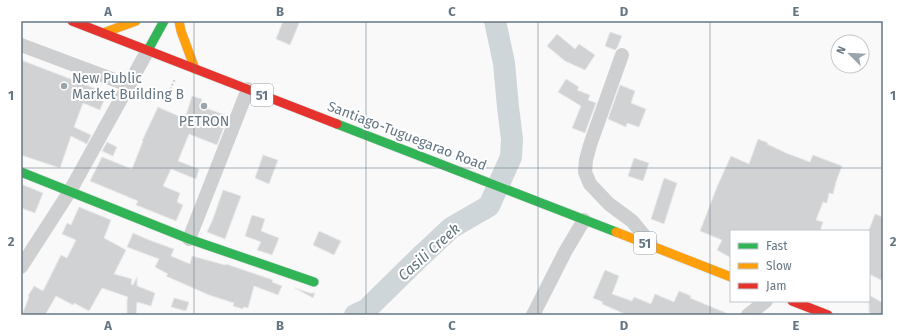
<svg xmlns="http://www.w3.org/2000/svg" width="904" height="336" font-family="'Fira Sans',sans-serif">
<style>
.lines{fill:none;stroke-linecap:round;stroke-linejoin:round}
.river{stroke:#ced6d9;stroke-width:22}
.building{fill:#d0d2d3;stroke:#e8e8e8}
.fast-casing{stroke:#d5d6d7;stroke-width:10}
.slow-casing{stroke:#d5d6d7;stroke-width:10}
.jam-casing{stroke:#d5d6d7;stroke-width:10}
.path{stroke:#cbcccd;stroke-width:2;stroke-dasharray:2 2;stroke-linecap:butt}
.street{stroke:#cecfd0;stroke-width:14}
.fast{stroke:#30b455;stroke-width:9}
.slow{stroke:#ff9f0a;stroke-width:9}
.jam{stroke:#e5322d;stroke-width:9}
.grid{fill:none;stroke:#657683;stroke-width:1;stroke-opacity:0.55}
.poi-dot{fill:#99a4ac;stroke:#fff;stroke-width:1.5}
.labels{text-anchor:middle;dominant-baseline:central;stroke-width:4;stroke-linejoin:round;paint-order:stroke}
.shield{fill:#fff;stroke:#939fa8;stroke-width:1}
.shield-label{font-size:13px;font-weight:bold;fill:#657683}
.poi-label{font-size:14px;fill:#657683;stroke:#fff;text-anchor:start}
.street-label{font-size:14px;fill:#657683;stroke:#fff}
.water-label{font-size:15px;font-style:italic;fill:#60757c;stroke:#fff}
.neatline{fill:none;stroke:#657683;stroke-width:1.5}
.grid-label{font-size:13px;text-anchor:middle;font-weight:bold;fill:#657683}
</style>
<rect width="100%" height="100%" fill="#f9f9f9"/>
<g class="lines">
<polyline class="river" points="355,315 366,310 420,257 451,228 489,206 511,157 512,139 508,107 504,63 495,21"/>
</g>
<g class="building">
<polygon points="283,21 300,21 290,45 276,39"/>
<polygon points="610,32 622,36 617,48 615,50 605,46"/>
<polygon points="557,34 575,49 579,44 595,55 585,70 565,61 547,46"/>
<polygon points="21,60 107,93 100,110 83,103 74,127 91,135 87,144 71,136 60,168 21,155"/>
<polygon points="566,79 579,87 577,90 590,95 588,100 596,103 585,133 572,128 581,106 558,92"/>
<polygon points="620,85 635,91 631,103 646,109 639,127 627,123 626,127 608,119"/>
<polygon points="192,96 202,99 200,106 228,116 217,145 189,134 178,161 199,169 196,179 171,169 163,186 180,193 177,202 183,205 176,221 136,205 138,201 90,181 102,157 132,169 143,141 142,141 158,107 185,119"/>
<polygon points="758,139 768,143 767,144 786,153 810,162 813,155 842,166 836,182 833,194 829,193 827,203 823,202 816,220 823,222 820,231 731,231 731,258 717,250 722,240 700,231 717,187 731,156 749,164"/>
<polygon points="107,142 117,147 113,156 102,151"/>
<polygon points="263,155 278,160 269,184 255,178"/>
<polygon points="634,158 649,163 643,181 628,176"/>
<polygon points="664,178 677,183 664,224 651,219"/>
<polygon points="21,184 43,193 35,213 21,208"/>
<polygon points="223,190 241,196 225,239 207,232 213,219"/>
<polygon points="79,207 111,220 104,238 126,250 114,274 132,279 131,284 133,285 137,277 137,286 155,293 151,306 137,302 136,315 127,315 127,300 128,297 102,288 89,311 74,303 73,305 56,296 45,315 22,315 29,297 28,296 34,286 43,291 61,255 67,258 76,240 62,234 67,223 71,225"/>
<polygon points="875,214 883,217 883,281 869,274 869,230"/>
<polygon points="252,215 265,219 261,231 279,238 272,255 257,250 261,242 245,236"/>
<polygon points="319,231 341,241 334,255 313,245"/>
<polygon points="133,233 149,240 174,249 171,256 190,264 192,256 225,265 226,264 273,280 272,282 282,286 278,295 254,286 248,308 243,307 243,309 233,306 234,303 209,295 166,276 168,274 155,267 159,259 127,247"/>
<polygon points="605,270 619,276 612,294 632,301 634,297 651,304 655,294 674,302 679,291 691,296 690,298 731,315 627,315 602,304 603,302 593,298"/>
<polygon points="295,288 310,293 315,293 313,298"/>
<polygon points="869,295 883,303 883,315 874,315 869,312"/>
<polygon points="174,298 189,302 186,311 171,307"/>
</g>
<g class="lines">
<g class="fast-casing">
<g id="fast">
<polyline points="148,50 164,21"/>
<polyline points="337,124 616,232"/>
<polyline points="21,172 189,239 314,282"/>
</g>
</g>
<g class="slow-casing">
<g id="slow">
<polyline points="179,21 181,31 195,69"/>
<polyline points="103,33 136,21"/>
<polyline points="616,232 731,277"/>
</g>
</g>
<g class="jam-casing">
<g id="jam">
<polyline points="72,21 337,124"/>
<polyline points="792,301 828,315"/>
</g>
</g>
<polyline class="path" points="165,100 175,79"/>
<g class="street">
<polyline points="21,45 128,85"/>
<polyline points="622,55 590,145 586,160 585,172 590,184 609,204 632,221 651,244"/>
<polyline points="189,239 248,89"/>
<polyline points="21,267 70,191 148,50"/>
<polyline points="533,315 565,252 584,220"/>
<polyline points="748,315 766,301"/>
</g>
<use href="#fast" class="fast"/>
<use href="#slow" class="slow"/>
<use href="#jam" class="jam"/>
</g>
<path class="grid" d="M194,21v294M366,21v294M538,21v294M710,21v294M21,168h862"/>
<g class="poi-dot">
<circle cx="64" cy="86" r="4"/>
<circle cx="204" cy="106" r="4"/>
</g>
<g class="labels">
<g class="shield">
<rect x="251" y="84" width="22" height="22" rx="3"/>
<rect x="634" y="232" width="22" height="22" rx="3"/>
</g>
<g class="shield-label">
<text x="262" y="95">51</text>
<text x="645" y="243">51</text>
</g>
<g class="poi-label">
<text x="72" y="78">New Public<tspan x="72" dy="16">Market Building B</tspan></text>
<text x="204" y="121" text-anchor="middle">PETRON</text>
</g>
<g class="street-label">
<text transform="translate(407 136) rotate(21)">Santiago-Tuguegarao Road</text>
</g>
<g class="water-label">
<text transform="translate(429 252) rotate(-42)">Casili Creek</text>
</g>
</g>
<rect width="904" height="336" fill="none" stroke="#ffffff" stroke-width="44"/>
<rect x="730" y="230" width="140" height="72" fill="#ffffff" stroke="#c1c8cd"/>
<rect x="738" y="243" width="20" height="6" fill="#30b455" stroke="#c1c8cd"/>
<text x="766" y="250" font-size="12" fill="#657683">Fast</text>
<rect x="738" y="263" width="20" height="6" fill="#ff9f0a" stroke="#c1c8cd"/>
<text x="766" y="270" font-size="12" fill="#657683">Slow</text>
<rect x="738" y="283" width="20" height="6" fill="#e5322d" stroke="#c1c8cd"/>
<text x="766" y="290" font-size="12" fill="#657683">Jam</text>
<g transform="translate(850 54) rotate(294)"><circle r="19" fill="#ffffff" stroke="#c1c8cd"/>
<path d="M0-3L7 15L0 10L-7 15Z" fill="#99a4ac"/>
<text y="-6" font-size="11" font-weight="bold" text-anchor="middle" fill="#657683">N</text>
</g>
<rect x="22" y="22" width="860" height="292" class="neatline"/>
<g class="grid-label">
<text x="108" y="16">A</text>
<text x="280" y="16">B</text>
<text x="452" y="16">C</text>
<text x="624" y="16">D</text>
<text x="796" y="16">E</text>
<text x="11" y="100">1</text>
<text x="893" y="100">1</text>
<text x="11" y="246">2</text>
<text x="893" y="246">2</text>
<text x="108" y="330">A</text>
<text x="280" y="330">B</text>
<text x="452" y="330">C</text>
<text x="624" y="330">D</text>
<text x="796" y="330">E</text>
</g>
</svg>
